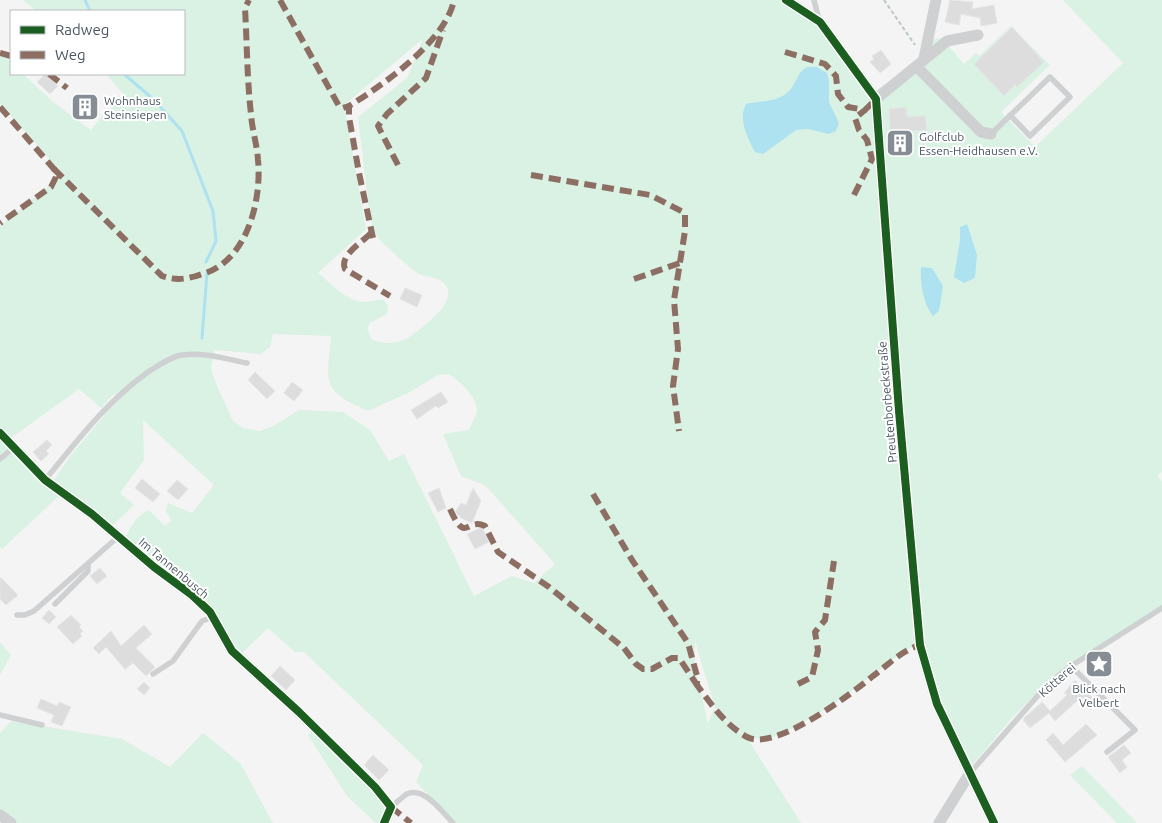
<svg xmlns="http://www.w3.org/2000/svg" width="1162" height="823" font-family="Ubuntu,sans-serif">
<style>
.green{fill:#d9f2e3;fill-rule:evenodd}
.water{fill:#aee2f0}
.lines{fill:none;stroke-linecap:round;stroke-linejoin:round}
.stream{stroke:#aee2f0;stroke-width:3}
.building{fill:#ddddde;stroke:#e5e6e7}
.path{stroke:#bcc7c4;stroke-width:2;stroke-dasharray:4 2.5;stroke-linecap:butt}
.lane{stroke:#ced0d2;stroke-width:5.5}
.street{stroke:#ced0d2;stroke-width:11}
.quiet{stroke:#8d6e63;stroke-width:6;stroke-dasharray:12 6;stroke-linecap:butt}
.cycleway-casing{stroke:#fff;stroke-width:11}
.cycleway{stroke:#1b5e20;stroke-width:8}
.labels{text-anchor:middle;dominant-baseline:central;stroke-width:4;stroke-linejoin:round;paint-order:stroke}
.poi-label{font-size:12px;fill:#4a5661;stroke:#fff;text-anchor:start}
.street-label{font-size:12px;fill:#4a5661;stroke:#fff}
</style>
<rect width="100%" height="100%" fill="#f4f4f4"/>
<g class="green">
<path d="M23,0h768l33,20 53,70 40,-29 17,-22 13,-2 1,8 16,19 12,-11 3,3 32,-30 39,39 -49,47 34,35 88,-84 -60,-63h99v472l-5,4 5,5v128l-110,68 -41,42 -41,49 -33,-64 -18,-60 -16,8 -65,49 -42,26 -22,10 -14,2 -12,-2 -18,-13 -15,-16 -20,-67v25l13,58 6,-15 15,15 18,14 54,85h-346l-39,-41 7,-17 -119,-113h-9l-27,-24 -27,26 -35,-51 -25,-24 -28,-18 -27,-25c5,-10 12,-22 23,-26l16,16 6,-6 -5,-9 2,-8 24,10 22,-28 -71,-65 1,40 -24,33 14,12 -21,20 -59,-45 17,-25 48,-57 -5,-4 -13,14 -22,-19 -71,51 52,55 -58,54 -2,-2v-321l63,-52 -63,-70v-53l11,11v12h12l30,28 38,28 12,-15 22,-19 -19,-22h78v-63h-148zM423,39l-16,39 -49,39 12,101c3,7 4,15 9,21 5,6 33,31 40,35 7,3 15,2 22,7 23,16 -14,42 -26,52 -14,11 -26,12 -43,7l-5,-12 3,-5 17,-9 1,-8 -4,-6c-7,-1 -13,2 -20,2 -17,0 -33,-19 -46,-29l48,-44 -22,-124zM273,334l58,2c-4,47 -11,54 37,75l42,-19 28,-17 11,-1c10,7 29,24 28,37 -1,6 -6,13 -8,19l-26,4 18,42 25,10 69,78 -21,19 -22,-7 -38,20 -70,-142 -15,7 -19,-31 -27,-18 -44,-2 -24,15 -15,6 -17,-3 -10,-7 -16,-35 -6,-17 3,-19 47,4 9,-7z"/>
<polygon points="0,642 11,655 0,675"/>
<polygon points="11,721 122,739 170,767 203,733 240,763 273,823 17,823 0,812 0,733"/>
<polygon points="315,728 389,807 381,823 376,823 347,796 308,735"/>
<polygon points="1082,766 1137,823 1117,823 1070,775"/>
</g>
<g class="water">
<path d="M807,67h10l10,6 2,8v21l10,21 -3,8 -7,3 -21,-5 -12,1 -33,24 -8,-2c-8,-15 -17,-33 -9,-48 14,-3 32,-2 42,-12 9,-8 8,-19 19,-25z"/>
<polygon points="967,224 977,255 975,278 964,283 954,277 960,241 960,227"/>
<path d="M921,267l11,1 11,18 -4,25 -6,5c-10,-12 -13,-34 -12,-49z"/>
</g>
<g class="lines">
<g class="stream">
<polyline points="85,0 90,11"/>
<polyline points="124,74 153,99 182,131 213,211 216,241 206,262"/>
<polyline points="202,338 207,273"/>
</g>
</g>
<g class="building">
<polygon points="950,0 973,2 972,9 994,5 997,23 981,26 980,18 961,14 959,25 945,22"/>
<polygon points="1012,27 1044,62 1017,87 1015,85 1004,96 974,64"/>
<polygon points="881,50 891,64 880,73 870,62 874,59 872,56"/>
<polygon points="45,74 58,86 50,94 37,82"/>
<polygon points="85,94 97,102 85,120 73,112"/>
<polygon points="906,107 907,117 925,116 927,130 908,131 910,154 892,156 889,109"/>
<polygon points="405,288 422,295 417,307 400,299"/>
<polygon points="255,372 275,391 267,399 248,380"/>
<polygon points="292,382 303,390 294,401 284,393"/>
<polygon points="441,392 448,402 438,408 436,406 417,419 411,410"/>
<polygon points="47,440 52,445 46,451 49,454 41,461 33,452"/>
<polygon points="142,479 160,494 153,502 135,488"/>
<polygon points="177,480 188,489 178,500 167,491"/>
<polygon points="439,488 446,508 438,512 428,493"/>
<polygon points="473,488 481,501 472,523 461,518 455,512 461,503 466,505"/>
<polygon points="482,527 489,542 475,549 467,534"/>
<polygon points="100,568 107,576 97,584 90,576"/>
<polygon points="0,577 18,595 6,605 0,599"/>
<polygon points="49,610 56,617 49,624 42,618"/>
<polygon points="71,615 81,625 79,627 83,631 80,634 82,636 73,644 57,627"/>
<polygon points="144,625 152,634 136,648 155,667 146,676 133,663 125,669 106,647 99,654 93,648 111,631 121,646"/>
<polygon points="280,666 295,680 286,690 271,676"/>
<polygon points="1075,680 1098,703 1091,710 1079,699 1055,721 1049,713 1030,728 1023,720 1025,717 1042,702 1050,711 1067,695 1064,693"/>
<polygon points="144,682 150,688 144,695 137,689"/>
<polygon points="41,699 57,706 59,702 71,707 62,726 51,722 54,715 37,708"/>
<polygon points="1086,724 1097,735 1065,762 1046,740 1053,733 1063,745"/>
<polygon points="1124,745 1131,753 1122,760 1127,767 1120,773 1108,757"/>
<polygon points="373,755 389,770 379,780 364,765"/>
</g>
<g class="lines">
<polyline class="path" points="884,0 915,45"/>
<g class="lane">
<polyline points="814,0 819,20"/>
<polyline points="991,134 1050,77 1070,97 1030,136 1010,115"/>
<polyline points="0,459 13,448"/>
<path d="M45,480c32,-39 61,-78 103,-108 11,-7 22,-15 34,-17 22,-3 44,4 65,8"/>
<polyline points="55,604 88,571 88,565"/>
<polyline points="17,615 25,615 34,611 119,536"/>
<polyline points="1071,666 1135,730 1107,752"/>
<polyline points="153,674 173,661 202,621 213,617"/>
<polyline points="0,715 42,725"/>
<polyline points="970,773 1048,684 1071,666 1162,608"/>
<path d="M391,807c5,-4 11,-10 16,-13 17,-8 36,19 46,29"/>
</g>
<g class="street">
<polyline points="786,0 820,22 876,99 899,411 920,645 937,704 994,823"/>
<polyline points="924,58 936,0"/>
<polyline points="917,67 981,132 991,134"/>
<polyline points="876,99 947,41 978,35"/>
<polyline points="0,433 45,480 92,514 154,567 192,595 210,612 232,651 299,712 375,787 391,807 384,823"/>
<polyline points="0,815 11,823"/>
<polyline points="939,823 970,773"/>
</g>
<g class="quiet">
<polyline points="280,0 339,106 343,108 349,106"/>
<polyline points="785,52 825,64 836,76 838,94 848,107 865,110 876,99"/>
<polyline points="0,53 11,56"/>
<polyline points="49,74 67,88"/>
<polyline points="0,107 54,169 56,177 51,187 0,223"/>
<polyline points="398,165 378,126 387,114 426,78 443,30"/>
<path d="M54,169l108,107c15,5 26,3 40,-2 45,-12 60,-74 56,-114 -1,-16 -6,-30 -7,-46 -4,-35 -4,-71 -6,-106l4,-8"/>
<polyline points="531,175 650,195 685,213 685,231 674,300 678,349 673,386 679,431"/>
<polyline points="854,195 872,159 867,140 859,130 855,118 865,110"/>
<path d="M371,233c-8,9 -32,22 -26,36l45,27"/>
<path d="M373,238l-14,-65 -10,-56v-11c34,-21 97,-65 105,-106"/>
<polyline points="634,279 680,263"/>
<path d="M593,494l39,66 56,83 9,33v9c14,19 28,40 50,52 28,15 104,-43 126,-61 15,-11 29,-26 47,-31"/>
<path d="M450,509c16,36 16,8 35,17l13,26 51,35 75,61 12,16 7,5h9l20,-11h7l18,27"/>
<polyline points="798,684 812,677 818,650 815,632 825,620 834,561"/>
<polyline points="391,807 411,823"/>
</g>
<g class="cycleway-casing">
<g id="cycleway">
<polyline points="786,0 820,22 876,99 899,411 920,645 937,704 994,823"/>
<polyline points="0,433 45,480 92,514 154,567 192,595 210,612 232,651 299,712 375,787 391,807 384,823"/>
</g>
</g>
<use href="#cycleway" class="cycleway"/>
</g>
<defs>
<g id="building-square" transform="scale(1.4375)"><rect x="-9" y="-9" width="18" height="18" rx="4" fill="#868d94" stroke="#fff"/><path d="M-4-6H4V6H1V3H-1V6H-4ZM-2.5-4.3h1.7v1.8h-1.7ZM.8-4.3h1.7v1.8H.8ZM-2.5-1h1.7V.8h-1.7ZM.8-1h1.7V.8H.8Z" fill="#fff"/></g>
<g id="sight-square" transform="scale(1.4375)"><rect x="-9" y="-9" width="18" height="18" rx="4" fill="#868d94" stroke="#fff"/><path d="M0-6L1.8-2.2L6-1.7L2.9 1.2L3.7 5.4L0 3.3L-3.7 5.4L-2.9 1.2L-6-1.7L-1.8-2.2Z" fill="#fff"/></g>
</defs>
<g fill-rule="evenodd">
<use href="#building-square" x="85" y="107"/>
<use href="#building-square" x="900" y="143"/>
<use href="#sight-square" x="1099" y="664"/>
</g>
<g class="labels">
<g class="poi-label">
<text x="104" y="100">Wohnhaus<tspan x="104" dy="14">Steinsiepen</tspan></text>
<text x="919" y="136">Golfclub<tspan x="919" dy="14">Essen-Heidhausen e.V.</tspan></text>
<text x="1099" y="688" text-anchor="middle">Blick nach<tspan x="1099" dy="14">Velbert</tspan></text>
</g>
<g class="street-label">
<text transform="translate(887 402) rotate(-95)">Preutenborbeckstraße</text>
<text transform="translate(174 568) rotate(40)">Im Tannenbusch</text>
<text transform="translate(1057 680) rotate(-41)">Kötterei</text>
</g>
</g>
<rect x="10" y="10" width="175" height="65" fill="#ffffff" stroke="#b7bbc0"/>
<rect x="20" y="26" width="25" height="8" fill="#1b5e20" stroke="#b7bbc0"/>
<text x="55" y="35" font-size="15" fill="#4a5661">Radweg</text>
<rect x="20" y="51" width="25" height="8" fill="#8d6e63" stroke="#b7bbc0"/>
<text x="55" y="60" font-size="15" fill="#4a5661">Weg</text>
</svg>
